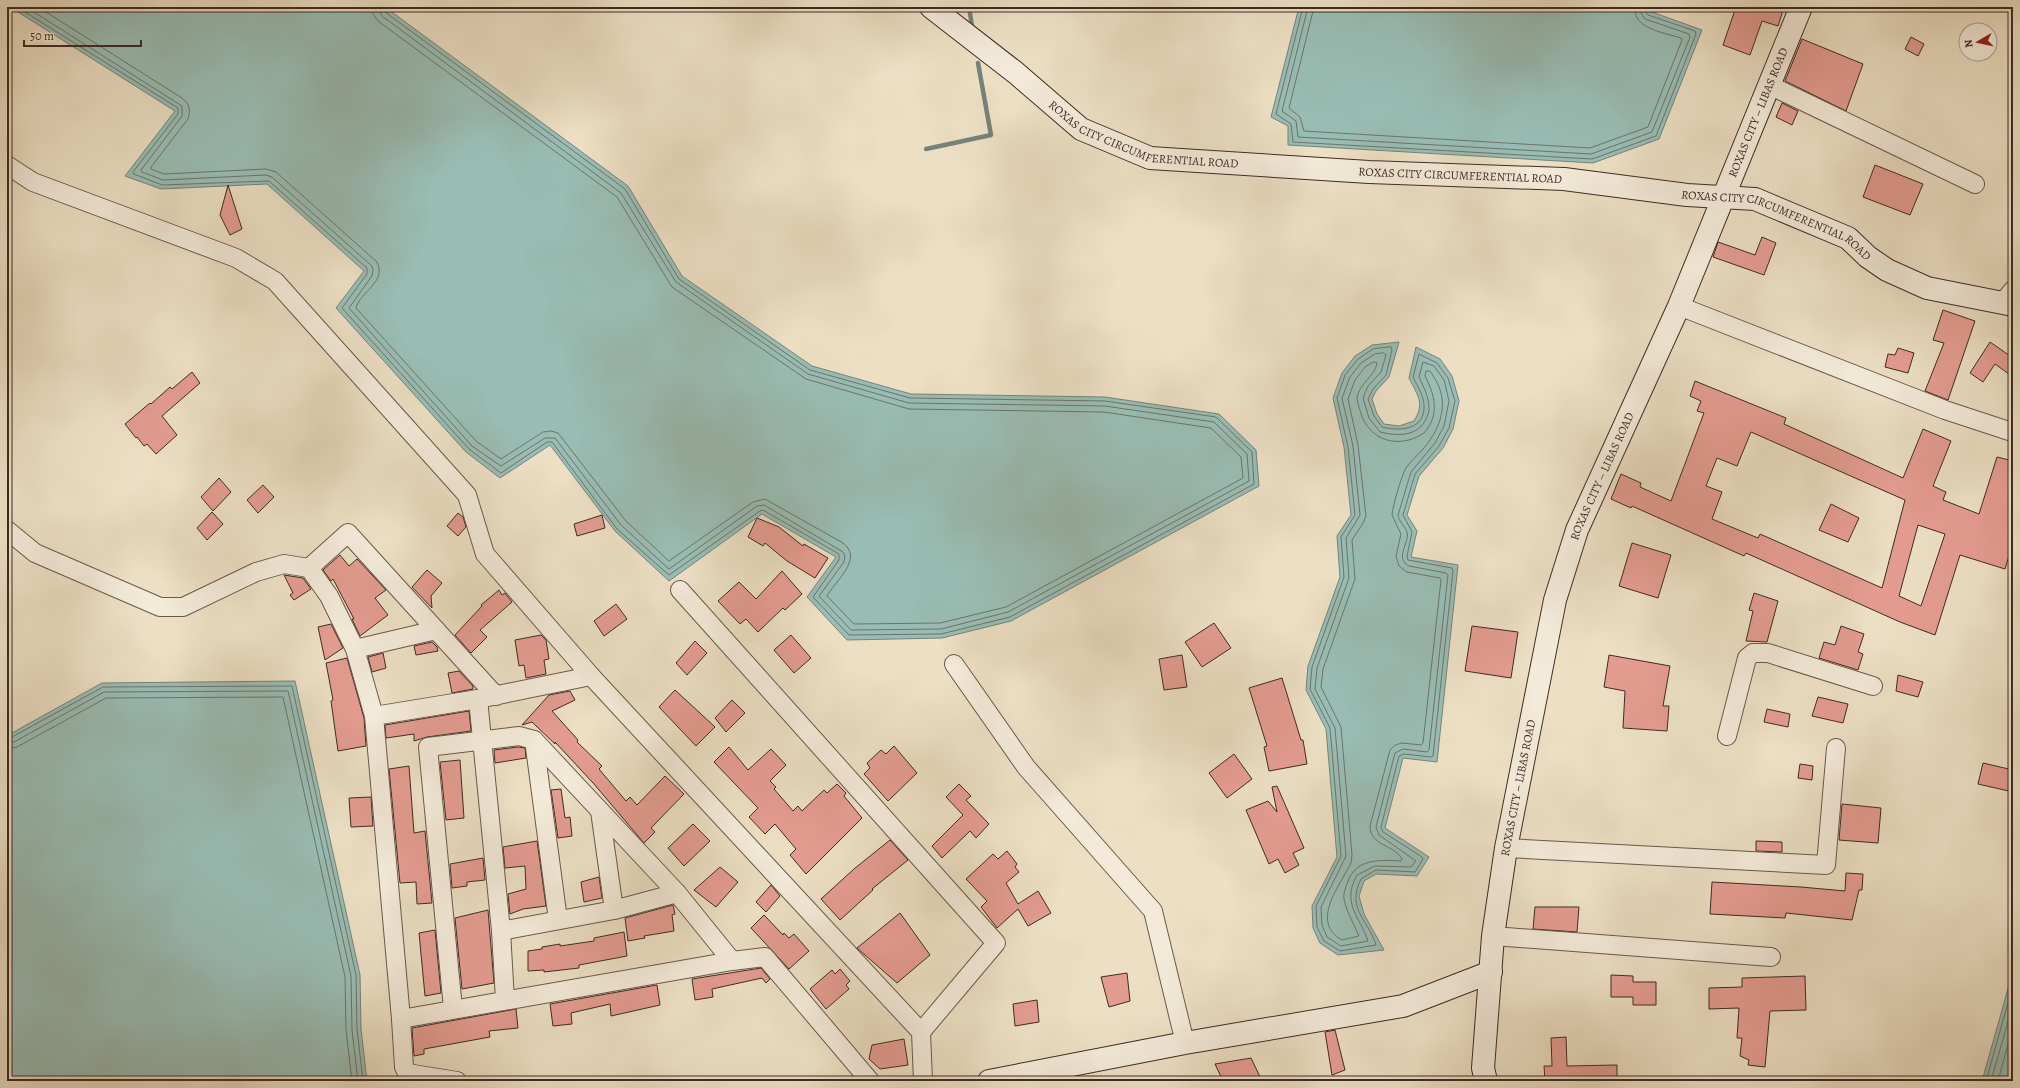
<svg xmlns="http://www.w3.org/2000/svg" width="2020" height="1088" font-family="Alegreya,serif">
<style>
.water{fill:#99bdb4;stroke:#75837a}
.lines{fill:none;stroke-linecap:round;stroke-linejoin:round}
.shore{stroke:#6c746c;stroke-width:1}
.stream{stroke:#75837a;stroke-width:4.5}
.building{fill:#e49c91;stroke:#3e2b24;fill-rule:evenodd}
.street-casing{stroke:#6a584c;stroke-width:20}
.secondary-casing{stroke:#3e2b24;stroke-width:24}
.street{stroke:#f3ead9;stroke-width:18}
.secondary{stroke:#f3ead9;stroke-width:22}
.labels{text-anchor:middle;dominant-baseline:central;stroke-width:3.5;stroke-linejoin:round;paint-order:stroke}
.street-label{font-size:12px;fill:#3e2b24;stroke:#f3ead9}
</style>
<rect width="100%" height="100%" fill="#ecdfc4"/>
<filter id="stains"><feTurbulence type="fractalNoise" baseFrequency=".005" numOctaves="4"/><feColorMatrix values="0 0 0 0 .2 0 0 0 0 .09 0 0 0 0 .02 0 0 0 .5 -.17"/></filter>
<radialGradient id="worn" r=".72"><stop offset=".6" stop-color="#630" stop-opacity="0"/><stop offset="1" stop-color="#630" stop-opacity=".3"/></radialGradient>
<g class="water">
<polygon points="10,7 385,7 628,186 682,276 812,366 911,394 1105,397 1219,414 1256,450 1259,486 1011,621 942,638 847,640 807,597 836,557 762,514 669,581 615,531 550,445 500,478 466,452 336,308 364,271 267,184 161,189 125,176 175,111"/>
<polygon points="1299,7 1650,7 1649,11 1702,30 1659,139 1593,163 1288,145 1288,126 1271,117"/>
<path d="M1399,342l-10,35 -13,14 -4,8 5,15 7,10 15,2 15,-5c11,-18 4,-25 -5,-43l7,-31 24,12 12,17 7,25 -6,28 -10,19 -24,28 -12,39 10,16 -6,26 47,8 -21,197 -34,-4 -18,70 44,29 -12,19 -41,-2 -12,7 -5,15 5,18 20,36 -46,5 -18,-12 -7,-15 -1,-22 25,-49 -11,-128 -20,-39 2,-24 32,-89 -3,-41 14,-21 -7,-68 -11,-49 9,-25 13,-17 17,-11z"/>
<polygon points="295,681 360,975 361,1029 367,1081 7,1081 7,733 10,734 102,683"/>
<polygon points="2013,971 2013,1081 1982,1081"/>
</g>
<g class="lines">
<g class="shore">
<polyline points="17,7 178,108 178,114 133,172 134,174 162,185 269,181 367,268 367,274 342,308 469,449 501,473 547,442 552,442 617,529 669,575 760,511 763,510 839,554 839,560 813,597 849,635 941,634 1010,617 1254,484 1252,452 1216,417 1105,401 910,398 810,370 679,279 625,189 385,12 383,7"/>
<polyline points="26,7 182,106 182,116 141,170 142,172 163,180 266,175 272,177 372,266 373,270 372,276 349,308 472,446 501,466 545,438 555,438 621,525 669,569 757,506 764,505 843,552 845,556 844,562 819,596 851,630 941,629 1008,612 1249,481 1247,454 1214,422 1105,406 909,403 808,374 676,282 621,193 382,16 378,7"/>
<path d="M38,7l144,91c7,5 9,12 6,21l-37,48v2l13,5 102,-5 10,3 101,90c10,20 -17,30 -21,46l120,133 25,18 42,-27 8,-1 7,2 68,88 43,40 84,-59 12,-3 78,44c21,16 -8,38 -16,53l27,28 86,-1 66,-16 237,-129 -2,-21 -30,-29 -107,-16 -195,-3 -103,-30 -134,-92 -55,-90 -239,-176 -5,-7 -1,-7"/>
<polyline points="1303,7 1276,114 1291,124 1293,142 1592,159 1656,136 1696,34 1695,31 1648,15 1645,11 1646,7"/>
<polyline points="1308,7 1282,111 1296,121 1298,137 1591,154 1652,132 1690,37 1689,34 1645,19 1641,13 1641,7"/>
<path d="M1314,7l-25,101 11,9 4,14 286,17 58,-21 34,-87 -1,-2c-15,-5 -49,-9 -46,-31"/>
<path d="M1391,347l1,3 -6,25 -13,14 -5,10 6,17 8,11c15,4 41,4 42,-18 1,-12 -6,-21 -11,-32l6,-23 18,9 11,15 7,23 -6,27 -10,18 -24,28 -12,41 9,17 -5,24 1,4 44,8 1,3 -20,185 -2,1 -27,-3 -5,2 -18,71 2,5 39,25 1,2 -8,13 -39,-2 -15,9c-15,30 7,40 15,66l-36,6 -16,-10 -7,-14 -1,-21 25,-50 -11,-128 -20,-39 2,-22 32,-90 -3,-40 14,-22 -7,-68 -11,-49 8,-23 13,-16 15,-10z"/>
<path d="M1384,353l2,2 -5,17 -13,14 -5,12 6,20 11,14c16,4 36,5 45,-11 2,-4 4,-8 4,-12 0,-12 -5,-21 -10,-32l4,-15 11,4 10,14 5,21 -5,25 -9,17 -24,29 -13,43c1,7 7,11 9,17 3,11 -13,26 2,34l37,7 2,2 -19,175 -2,2 -24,-3 -8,4 -19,74 3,8 37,26 -5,6 -36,-1 -18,9c-16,28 3,42 11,66l-27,5 -14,-9 -5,-12 -1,-18 25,-51 -11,-128 -20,-39 2,-21 32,-90 -3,-40 14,-23 -7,-69 -11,-48 8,-21 11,-14 14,-9z"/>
<path d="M1374,362l3,1c-2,13 -17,20 -20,34 0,6 3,12 4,17 10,28 39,35 63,19 16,-18 11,-38 1,-57l1,-5h4c17,23 16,45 0,69 -6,10 -17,18 -24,28 -5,9 -13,37 -14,47l9,19 -5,22 3,10 8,6 33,6 1,2 -18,163 -2,2 -19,-2 -7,2 -5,5 -20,76c0,20 25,19 32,33l-1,2c-21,-1 -44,-3 -53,20 -2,6 -5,12 -4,18 3,14 10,25 15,37l-17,4c-32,-18 -3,-53 9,-77l1,-8 -11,-128 -20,-40 2,-18 32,-90 -3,-39 11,-17 3,-7 -8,-71 -10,-46 7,-19 10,-13z"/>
<polyline points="7,737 12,737 103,687 292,686 356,975 357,1029 363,1081"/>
<polyline points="7,742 14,742 104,692 288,691 351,976 352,1030 358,1081"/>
<polyline points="7,749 17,747 106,698 283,697 345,977 346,1030 352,1081"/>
<polyline points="1986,1081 2013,985"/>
<polyline points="1991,1081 2013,1004"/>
<polyline points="1998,1081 2013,1026"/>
</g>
<g class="stream">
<polyline points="969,7 972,26"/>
<polyline points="926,149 991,135 978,63"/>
</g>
</g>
<g class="building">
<polygon points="1736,7 1784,7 1778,26 1762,21 1750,55 1723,45"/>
<polygon points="1911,37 1924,44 1918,56 1905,49"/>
<polygon points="1802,39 1863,64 1846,111 1785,81"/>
<polygon points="1782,103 1798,111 1792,125 1776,117"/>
<polygon points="1875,165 1923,184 1910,215 1863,197"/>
<polygon points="228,185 242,229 230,235 220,215"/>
<polygon points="1762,237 1776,243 1764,275 1713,257 1718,242 1755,255"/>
<polygon points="1943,310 1975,321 1948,400 1925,391 1944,343 1933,340"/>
<polygon points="1990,342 2013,358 2013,377 1995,364 1983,382 1970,373"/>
<polygon points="1898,348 1914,353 1908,373 1885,367 1888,354 1895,355"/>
<polygon points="192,372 200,383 162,416 177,435 156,454 147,444 144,446 137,437 136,438 125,424 150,403 151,404 170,387 172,389"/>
<path d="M1695,381l91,37 -2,6 119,54 20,-49 28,12 -18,45 13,6 -3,8 36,14 18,-57 16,4v81l-8,27 -45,-14 -25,80 -35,-13 -154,-69 -2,3 -112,-50 -1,2 -20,-9 10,-25 20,9 -1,4 31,14 33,-88 -7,-2 4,-10 -11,-5zM1751,432l154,68 -23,88 -122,-54 -2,4 -46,-19 10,-27 -16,-6 11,-28 20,8zM1918,525l27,9 -24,72 -22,-10z"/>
<polygon points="219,478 231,492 213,511 201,497"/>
<polygon points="263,485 274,497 258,513 247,500"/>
<polygon points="1831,504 1859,518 1848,542 1819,530"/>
<polygon points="212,512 223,524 207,540 197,528"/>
<polygon points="458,513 463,517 466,527 458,536 447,526"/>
<polygon points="602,515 605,528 577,536 574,524"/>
<polygon points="757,518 779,527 803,546 804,544 828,558 815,578 787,561 765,543 763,546 748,537"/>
<polygon points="1632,543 1671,555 1658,598 1619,586"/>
<polygon points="340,555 349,566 357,559 386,590 375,598 388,615 360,636 352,619 354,619 333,579 331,581 323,570"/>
<polygon points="427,570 442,583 431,596 432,608 412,587"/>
<polygon points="782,571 802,594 785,610 783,608 758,632 746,619 740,624 718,601 739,582 756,599"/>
<polygon points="284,575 303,578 311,589 294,600 290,595 293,593"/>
<polygon points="499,590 502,595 505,593 512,602 480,630 487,637 471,653 455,635 482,606 481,605"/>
<polygon points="1754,593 1778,601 1767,642 1746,641 1753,611 1749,610"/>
<polygon points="616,604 627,619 604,636 594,621"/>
<polygon points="1214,623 1231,648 1202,667 1185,642"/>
<polygon points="331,624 343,648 325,660 318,627"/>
<polygon points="1472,626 1518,632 1511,678 1465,671"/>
<polygon points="1841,626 1864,634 1858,652 1863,654 1858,670 1819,658 1824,642 1835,645"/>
<polygon points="541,635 546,640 549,659 544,660 546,674 526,678 524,665 519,666 515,640"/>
<polygon points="791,635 811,658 794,673 774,650"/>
<polygon points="695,641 707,653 687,675 676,663"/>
<polygon points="432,642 437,647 438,651 416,655 414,646"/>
<polygon points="383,653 386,668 372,672 368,657"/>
<polygon points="1182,655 1187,687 1164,690 1159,659"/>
<polygon points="1609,655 1670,666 1663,706 1669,706 1667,731 1623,728 1625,691 1604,687"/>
<polygon points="347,658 364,718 366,746 338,751 331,701 333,700 326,663"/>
<polygon points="459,671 473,686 473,689 452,693 448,673"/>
<polygon points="1898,675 1923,682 1918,697 1896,691"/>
<polygon points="1282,678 1301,740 1303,740 1307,764 1269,771 1264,747 1267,746 1249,688"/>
<polygon points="675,690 715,727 696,746 659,707"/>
<polygon points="570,691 575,700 552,711 578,740 577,742 602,766 599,769 626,801 630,797 637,805 665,776 684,794 651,828 655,832 644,843 594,784 555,742 555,744 532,722 522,725 549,695"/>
<polygon points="1818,697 1848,704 1843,723 1812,716"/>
<polygon points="732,700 745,713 726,732 715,718"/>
<polygon points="1767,709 1790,714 1788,727 1764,722"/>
<polygon points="469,711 471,731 427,737 414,741 414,734 386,738 385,725"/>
<polygon points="894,746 917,773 888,801 864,774 870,768 867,763 881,750 886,754"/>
<polygon points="518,747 525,748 526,758 495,763 494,750"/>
<polygon points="729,747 748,770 771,749 786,765 770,781 776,787 774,789 793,811 798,806 802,811 824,790 827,793 837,784 846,793 844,796 862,818 806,874 790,855 796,849 775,824 765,834 749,817 758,808 714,762"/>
<polygon points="1234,754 1252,779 1227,798 1209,773"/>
<polygon points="460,760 464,818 446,820 440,762"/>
<polygon points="1983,763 2013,770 2013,792 1978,784"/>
<polygon points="1800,764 1813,766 1812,780 1798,778"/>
<polygon points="409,766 414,833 425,831 432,903 417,904 416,882 400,883 389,769"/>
<polygon points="959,784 971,796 966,800 989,824 976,838 970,831 942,858 932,846 963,815 946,797"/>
<polygon points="1277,786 1304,848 1293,853 1299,865 1285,873 1278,859 1269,864 1246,810 1268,801 1277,812 1272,787"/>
<polygon points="561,789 565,818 570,817 572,836 558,838 551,790"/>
<polygon points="371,797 373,826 351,827 349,798"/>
<polygon points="1842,804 1881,808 1878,843 1839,840"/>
<polygon points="693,824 710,841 684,866 668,848"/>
<polygon points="890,840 908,860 872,889 873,890 840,920 821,899 854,869"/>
<polygon points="537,841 546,906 523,909 510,914 508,894 526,889 525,866 505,868 503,847"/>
<polygon points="1756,841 1782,842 1782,852 1756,851"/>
<polygon points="1007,851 1017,864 1015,867 1019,872 1006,883 1018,904 1038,891 1051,913 1028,926 1018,909 997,928 981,907 987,901 966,879 993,854 998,859"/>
<polygon points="483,858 485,880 467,882 467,886 452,888 450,864"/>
<polygon points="720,867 738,882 716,907 694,890"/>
<polygon points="1846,873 1863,874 1862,890 1859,890 1852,920 1786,913 1785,918 1710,914 1712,882 1801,887 1845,891"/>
<polygon points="599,877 602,898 584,902 581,882"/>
<polygon points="771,885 780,896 766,912 756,902"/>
<polygon points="673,905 675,914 672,915 674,931 644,936 645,938 628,941 625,918"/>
<polygon points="1535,907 1579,907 1577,932 1533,929"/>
<polygon points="488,910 494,983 462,989 455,918"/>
<polygon points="900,913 930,955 897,983 857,948"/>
<polygon points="764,915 783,935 784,933 789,938 794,934 809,951 789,969 751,928"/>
<polygon points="435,930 441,993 425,996 419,933"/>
<polygon points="624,932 627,956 579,965 579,968 544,972 544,970 528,971 528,951 542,949 542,947 560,944 560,946 594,941 594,938"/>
<polygon points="761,968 770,979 766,983 762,978 712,989 713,997 695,1000 692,979"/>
<polygon points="840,969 850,981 846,985 849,989 826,1009 810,989 832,970 835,974"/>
<polygon points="1127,973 1130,1001 1109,1007 1101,977"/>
<polygon points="1611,975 1633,976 1633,982 1656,982 1656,1005 1633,1005 1633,997 1611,997"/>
<polygon points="1805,976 1806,1010 1770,1011 1765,1067 1748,1065 1749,1060 1740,1056 1742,1038 1737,1038 1739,1008 1709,1009 1709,988 1742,987 1742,978"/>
<polygon points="657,985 660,1005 611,1016 610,1004 571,1013 572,1024 553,1026 550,1004"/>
<polygon points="1037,1000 1039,1022 1015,1026 1013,1004"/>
<polygon points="516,1009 518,1028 489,1031 490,1037 424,1049 424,1054 414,1056 412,1028"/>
<polygon points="1335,1030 1345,1070 1332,1075 1325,1032"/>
<polygon points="1566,1037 1567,1066 1617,1065 1617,1081 1545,1081 1544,1066 1552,1066 1551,1038"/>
<polygon points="904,1039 908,1065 880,1069 869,1059 872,1045"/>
<polygon points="1251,1058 1262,1081 1223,1081 1215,1064"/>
</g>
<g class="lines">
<g class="street-casing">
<g id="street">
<polyline points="1769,85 1975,184"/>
<polyline points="7,165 33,182 236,258 275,281 467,495 485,554 591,676 921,1032 923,1081"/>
<polyline points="2001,304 2013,290"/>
<polyline points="1679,306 1945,410 2012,432"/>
<polyline points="7,530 35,553 160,607 183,607 256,572 284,564 309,568 329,596 355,649 374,716 401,1019 732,961 765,957 870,1081"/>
<polyline points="309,568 348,533 496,696"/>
<polyline points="680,590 996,943 921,1032"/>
<polyline points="355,649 436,630"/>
<polyline points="954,664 1026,767 1153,911 1185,1043"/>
<polyline points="478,699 501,931 505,1000"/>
<polyline points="374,716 478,699 591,676"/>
<polyline points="1727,736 1747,658 1753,653 1768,653 1873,686"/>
<polyline points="534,740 558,920"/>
<polyline points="600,811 614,910"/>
<polyline points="1506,848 1826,865 1836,748"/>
<polyline points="501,931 614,910 677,893"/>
<polyline points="1493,936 1771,957"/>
<polyline points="453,1009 428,747 519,736 534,740 677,893 732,961"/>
<polyline points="401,1019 404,1067 407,1073 457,1081"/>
</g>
</g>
<g class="secondary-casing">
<g id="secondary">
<path id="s1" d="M931,7l85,66 65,56 69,29 219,14 195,7 123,16 68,4 93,39 20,19 19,13 40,18 86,17"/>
<polyline points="989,1081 1185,1043 1403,1006 1491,972"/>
<path id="s2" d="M1486,1081l-3,-13 10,-132 13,-88 49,-248 22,-70 102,-224 122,-299"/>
</g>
</g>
<use href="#street" class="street"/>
<use href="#secondary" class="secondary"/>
</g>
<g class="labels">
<g class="street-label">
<text stroke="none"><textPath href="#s2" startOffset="1016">ROXAS CITY – LIBAS ROAD</textPath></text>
<text stroke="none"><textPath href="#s1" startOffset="255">ROXAS CITY CIRCUMFERENTIAL ROAD</textPath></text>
<text stroke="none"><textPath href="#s1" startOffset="579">ROXAS CITY CIRCUMFERENTIAL ROAD</textPath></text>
<text stroke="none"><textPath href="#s1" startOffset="903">ROXAS CITY CIRCUMFERENTIAL ROAD</textPath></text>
<text stroke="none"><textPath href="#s2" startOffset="620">ROXAS CITY – LIBAS ROAD</textPath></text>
<text stroke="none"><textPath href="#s2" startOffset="296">ROXAS CITY – LIBAS ROAD</textPath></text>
</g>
</g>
<rect width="2020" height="1088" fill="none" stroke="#ecdfc4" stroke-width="24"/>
<rect x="8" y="8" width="2004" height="1072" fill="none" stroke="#3e2b24" stroke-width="2"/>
<rect x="12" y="12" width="1996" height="1064" fill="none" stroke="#3e2b24"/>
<g transform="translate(1978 42) rotate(261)"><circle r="19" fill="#f3ead9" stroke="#ab9e91"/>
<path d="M0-3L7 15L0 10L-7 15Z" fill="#8f2418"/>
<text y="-6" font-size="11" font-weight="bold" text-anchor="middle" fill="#3e2b24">N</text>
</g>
<path d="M24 40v6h117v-6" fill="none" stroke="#3e2b24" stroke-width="2"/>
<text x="30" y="40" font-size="12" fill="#3e2b24" stroke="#f3ead9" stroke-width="3" paint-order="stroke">50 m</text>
<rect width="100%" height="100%" filter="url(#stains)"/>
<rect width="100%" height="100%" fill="url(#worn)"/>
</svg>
